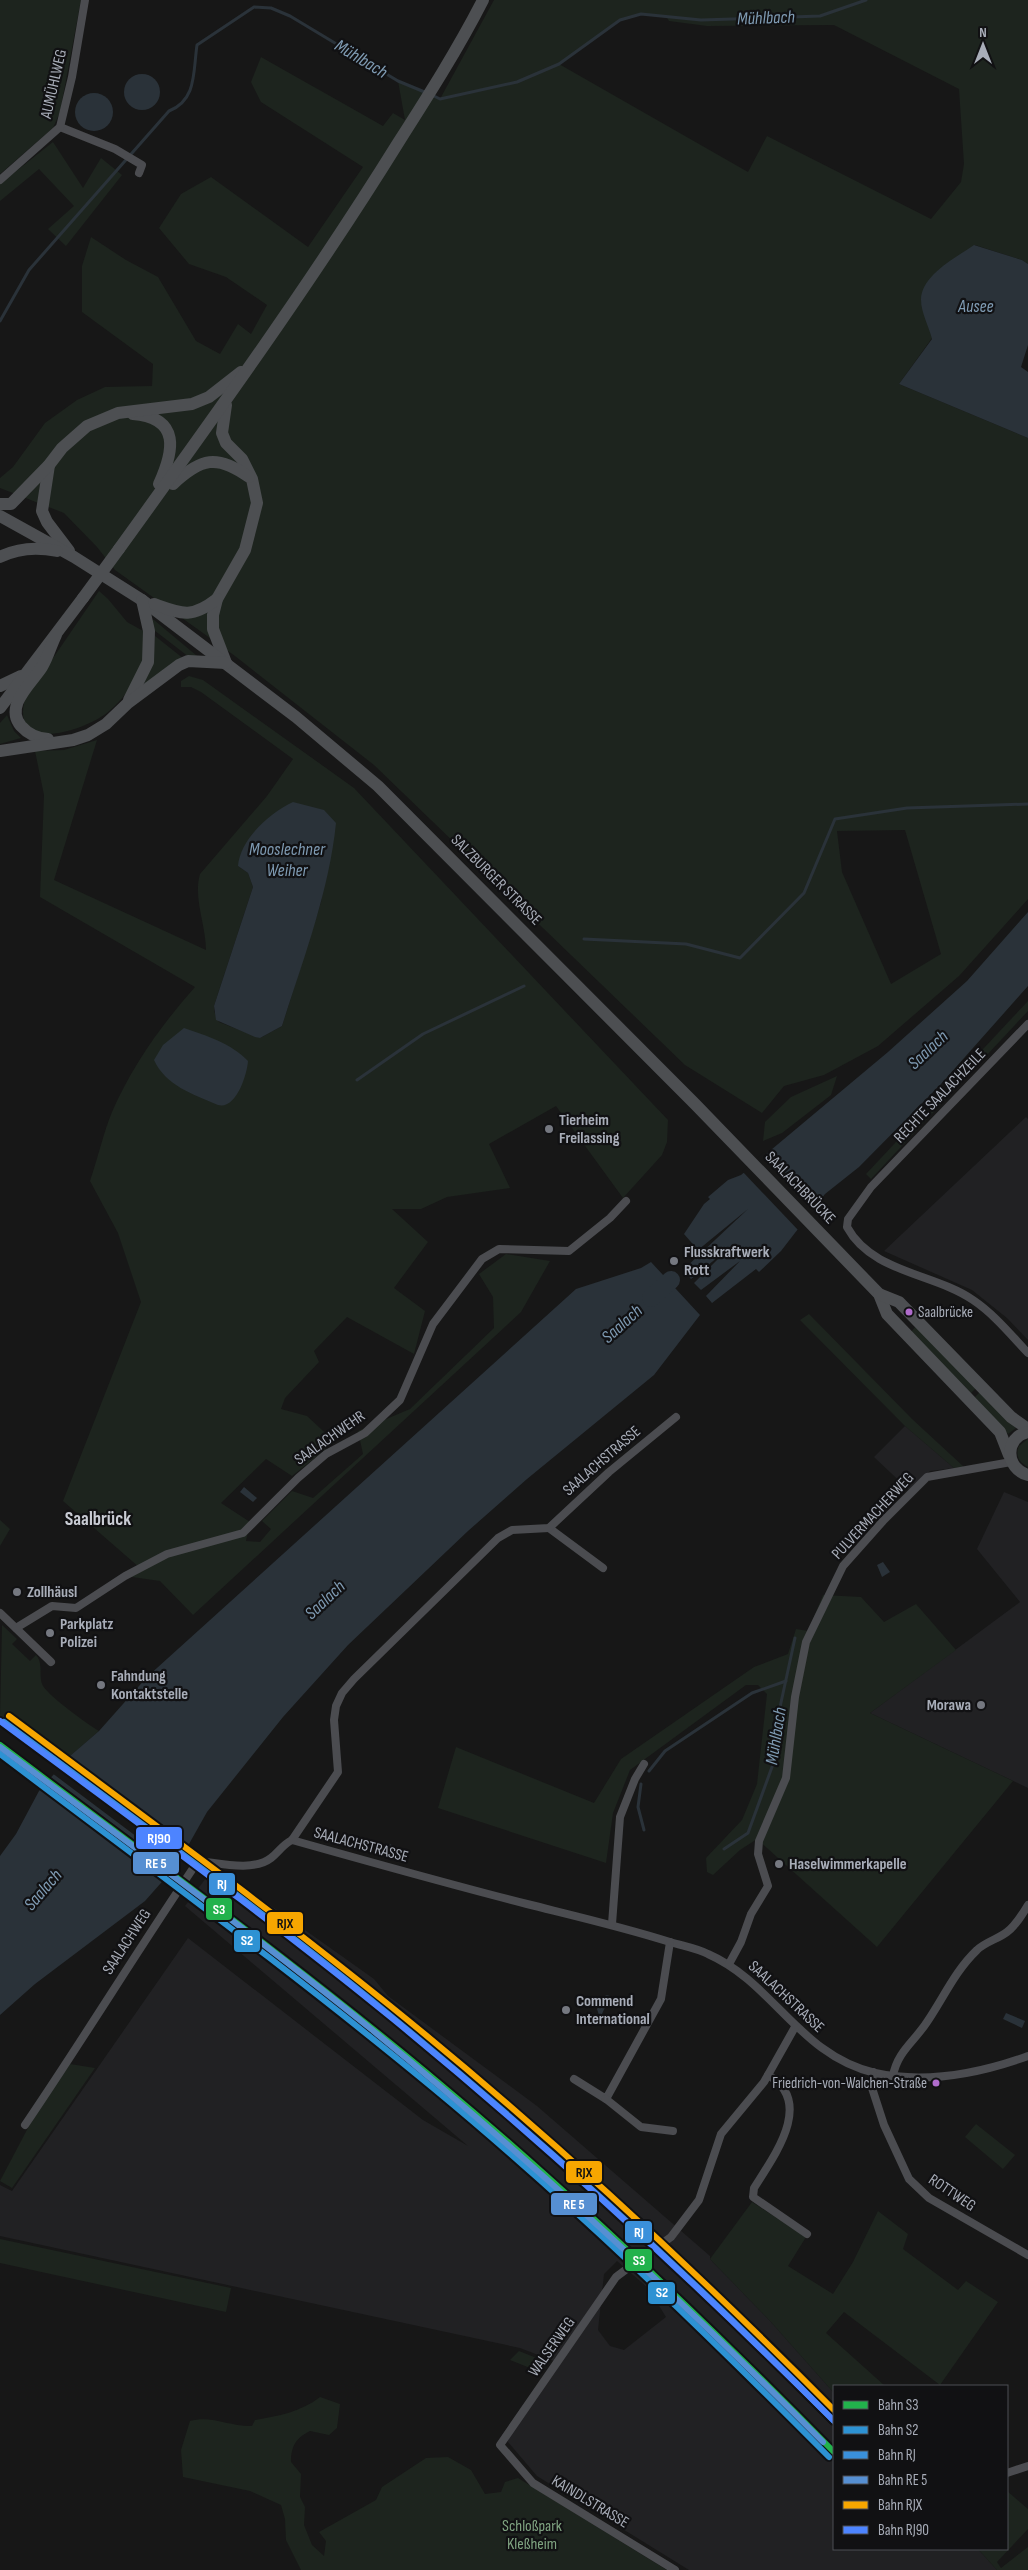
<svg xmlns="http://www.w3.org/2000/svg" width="1028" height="2570" font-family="'Sofia Sans Condensed',sans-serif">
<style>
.built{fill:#212123;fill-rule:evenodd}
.green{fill:#1d241e;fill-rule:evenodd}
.water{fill:#2a3239}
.pier{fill:#171717}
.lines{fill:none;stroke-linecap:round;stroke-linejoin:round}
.stream{stroke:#2a3239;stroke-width:3}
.river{stroke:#2a3239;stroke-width:18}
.minor-tunnel{stroke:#343537;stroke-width:8;stroke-dasharray:8 4;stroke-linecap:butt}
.minor{stroke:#4b4c50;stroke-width:8}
.primary{stroke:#4d4f52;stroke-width:12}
.primary-bridge{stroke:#4d4f52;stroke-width:12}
.rail-1-casing{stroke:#111113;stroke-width:10}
.rail-2-casing{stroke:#111113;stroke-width:10}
.rail-3-casing{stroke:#111113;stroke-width:10}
.rail-4-casing{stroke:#111113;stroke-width:10}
.rail-5-casing{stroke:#111113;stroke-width:10}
.rail-6-casing{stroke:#111113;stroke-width:10}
.rail-1{stroke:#22b24c;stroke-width:6}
.rail-2{stroke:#2d92d3;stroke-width:6}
.rail-3{stroke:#3a90db;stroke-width:6}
.rail-4{stroke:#568fd2;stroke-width:6}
.rail-5{stroke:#f7a600;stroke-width:6}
.rail-6{stroke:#4d84ff;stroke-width:6}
.poi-dot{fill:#757880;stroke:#111113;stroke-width:2}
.bus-dot{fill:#b06ccc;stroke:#111113;stroke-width:2}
.labels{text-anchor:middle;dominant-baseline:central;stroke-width:4.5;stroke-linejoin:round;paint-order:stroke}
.bus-label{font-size:15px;fill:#a8adb8;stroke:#111113;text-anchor:start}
.street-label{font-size:16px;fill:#a8adb8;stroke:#111113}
.poi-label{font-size:16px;font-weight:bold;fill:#a8adb8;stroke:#111113;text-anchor:start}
.park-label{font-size:16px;fill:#7fa381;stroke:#111113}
.water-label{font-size:18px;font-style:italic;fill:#7f9bb3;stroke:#111113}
.quarter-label{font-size:19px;font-weight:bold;fill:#c9ccd4;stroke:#111113}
.line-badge{stroke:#111113;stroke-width:2}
.badge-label{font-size:14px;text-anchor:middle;font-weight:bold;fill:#fff}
.pale-badge-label{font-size:14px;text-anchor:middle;font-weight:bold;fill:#111}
</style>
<rect width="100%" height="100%" fill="#171717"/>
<g class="built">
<polygon points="1026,1117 1028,1119 1028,1340 1007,1318 972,1290 884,1251"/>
<polygon points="905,1426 954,1468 930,1471 909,1490 874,1457"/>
<polygon points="1004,1492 1028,1502 1028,1788 870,1713 1020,1602 977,1549"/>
<path d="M215,1866l159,113 14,17 149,110 173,150v3l61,63 63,71v156h144l19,21h-308l-152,-94 -35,-41 52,-74 -34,-13 -520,-112v-51l12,6 176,-253 235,182 45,26 -283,-240zM617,2261l31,27 18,29 -42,33 -14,-4 -12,-16 6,-56z"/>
</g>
<g class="green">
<polygon points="0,0 81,0 60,112 53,128 0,174"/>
<path d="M494,0h534v264l-6,-4 -47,-15 -54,55 11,38 -33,46 129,54v461l-69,77 -81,70 -54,29 -40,11 -22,27 -77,-48 -311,-300 -139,-109 -120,-86 -18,-23 -33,-34 -64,-25v-10l13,-11 32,-44 32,-23 28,-13 47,-1 1,-22 -71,-52v-46l9,-29 35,23 32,17 38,64 24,13 18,-30 13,10 16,-29 -41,-28 -37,-13 -30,-36 22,-34 30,-17 97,70 55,-80 -102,-65 -10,-20 10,-25 122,69 10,-13 12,7 -7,-39 42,18zM641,14l25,2 3,5 38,5 127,-1 125,64 5,75 -3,18 -30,37 -164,-83 -19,36 -189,-108 61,-44zM905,830l36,124 -50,30 -49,-112 -5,-41z"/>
<polygon points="53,142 83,188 101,158 122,175 66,246 48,229 74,206 39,169 0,201 0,184"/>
<path d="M99,591l9,8 19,23 18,10c0,7 1,16 -1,23 -4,22 -19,43 -36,57 -23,19 -98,43 -83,-13z"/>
<polygon points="152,620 154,620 197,656 189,657 154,630"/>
<polygon points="155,636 184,659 146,685 144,683 153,659"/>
<path d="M189,676l14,4 151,108 314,332 -1,22 -5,13 -39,43 -67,-92 -67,38 21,44 -63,9 -26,12h-29l36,33 -34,46 31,23 -11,43 -67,-37 -33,34 5,11 -34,36 -4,11 26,7 28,26 -43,34 -26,-17 -45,44 29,19 -4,19 14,1 11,-13 -9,-8 30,-30 21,7 50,-44 -5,-23 52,-22 84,-81 -1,-31 -14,-23 27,-20 44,7 -29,51 -328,303 -33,-34 -35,-5 15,-8 -77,-67 78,-199 -23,-69 -28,-52c8,-23 13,-47 22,-69 20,-46 50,-88 83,-125l-155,-90 4,-102 -9,-44 29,-1 33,-10 -43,140 152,70c0,-25 -13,-52 -6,-76l67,-78 26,-37 -92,-67 -10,-5h-10v-6zM335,823l-14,79 -39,124 -22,12 -41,-16 -5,-11v-5l39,-119 -5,-14 -10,-7z"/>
<polygon points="7,715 14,731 21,738 0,744 0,723"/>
<polygon points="1028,1001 1028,1011 871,1179 866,1174"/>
<polygon points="837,1076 831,1095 782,1133 763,1141 765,1122 791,1097"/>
<polygon points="809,1314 912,1419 964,1467 954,1468 905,1426 800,1320"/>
<polygon points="916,1326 976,1388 971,1393 911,1332"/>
<polygon points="980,1392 1016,1428 1008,1434 975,1397"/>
<path d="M1028,1439v28c-9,-4 -13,-12 -9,-21z"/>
<polygon points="0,1520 10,1529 0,1546"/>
<polygon points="823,1595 861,1597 884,1622 916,1604 956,1650 870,1713 1013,1781 877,1947 757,1839 740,1850 713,1875 707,1872 706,1858 742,1820 757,1784 767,1694 758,1685 746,1685 630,1770 613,1813 606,1863 438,1808 456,1747 594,1803 621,1759 754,1667 788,1654 796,1629 808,1631"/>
<path d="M2,1625l15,14 -5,5 18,17 6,-6c8,9 2,21 7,31 7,11 44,38 56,45l-37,32 -62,-46z"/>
<polygon points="70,2064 95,2068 12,2188 0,2181 29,2126"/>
<polygon points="976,2124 1015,2155 1003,2169 965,2137"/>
<polygon points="752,2202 806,2237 788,2266 833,2294 853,2262 878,2211 908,2234 903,2249 958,2290 966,2281 998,2302 940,2385 844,2312 826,2333 885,2386 834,2386 834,2393 771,2322 710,2259"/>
<polygon points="0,2239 231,2288 226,2312 0,2263"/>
<polygon points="519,2351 549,2363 540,2372 510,2360"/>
<path d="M320,2397l20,7 -3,24 -8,7 -19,-4c-14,7 -19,15 -19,31l10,12 -1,23 5,10 -1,18 8,20 12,11 2,-15 -7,-9 57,-32 6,-13 44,-29 22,-1 23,13 14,24 16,-2 4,-10 13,-4 149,92h-366l-15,-30 -1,-21 -4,-14 -31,-14 -67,-14 -2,-27 9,-29c22,-6 40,6 62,5l3,-6c23,-4 46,-8 65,-23z"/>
<polygon points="1007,2491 1028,2509 1028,2529 997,2562 1001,2568 1028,2547 1028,2570 997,2570 978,2549 1007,2549"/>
</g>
<g class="water">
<circle cx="142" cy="92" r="18"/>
<circle cx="94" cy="112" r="19"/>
<path d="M974,245l48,15 6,4v81l-7,22 7,5v66l-129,-54 33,-45c-3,-12 -11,-27 -11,-39 0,-25 36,-43 53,-55z"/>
<path d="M293,802l31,8 12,13c-7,69 -33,137 -54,203l-22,12 -5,-1 -39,-17 -2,-14 39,-119 -5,-14 -10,-7c2,-26 31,-53 55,-64z"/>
<polygon points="1028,912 1028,986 941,1084 859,1167 825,1194 781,1251 759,1272 756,1269 712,1303 706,1296 740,1261 701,1290 694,1283 729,1248 691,1279 683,1270 748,1209 698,1250 684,1234 704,1204 710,1199 708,1197 728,1180 741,1175 888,1052 967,981"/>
<path d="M184,1028c23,8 47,15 64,33 -1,14 -12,49 -30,44 -25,-11 -52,-19 -64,-45l9,-15z"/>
<polygon points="651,1262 700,1315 654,1375 527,1479 468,1531 348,1645 283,1717 207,1812 189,1844 168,1875 145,1901 35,1984 0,2015 0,1856 16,1834 39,1791 70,1756 99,1731 147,1677 576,1289 641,1268"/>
<polygon points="244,1487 257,1498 253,1502 240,1492"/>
<polygon points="883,1562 890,1572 882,1577 877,1565"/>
<polygon points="390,1844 407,1854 404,1858 388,1849"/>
<polygon points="606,1995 610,1996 602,2014 599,2015 597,2009"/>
<polygon points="1006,2013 1025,2021 1022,2028 1003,2019"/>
</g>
<g class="pier">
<polygon points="764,1152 817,1207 799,1231 742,1171"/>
<polygon points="62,1761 186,1854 177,1867 52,1773"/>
<polygon points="49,1776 175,1870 170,1877 168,1879 42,1784"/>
</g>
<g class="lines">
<g class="stream">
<polyline points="432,95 440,99 517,82 559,64 620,20 641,14 701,20 820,16 866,0"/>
<path d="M0,321l29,-51 140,-159c28,-11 24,-39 28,-66l57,-38 17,1 19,8 108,65 29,12"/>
<polyline points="584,939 686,944 740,958 804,893 835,819 907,808 1028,804"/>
<polyline points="357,1080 423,1034 524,986"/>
<polyline points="649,1771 665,1751 752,1693 786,1681"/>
<polyline points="641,1784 638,1807 644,1830"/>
<polyline points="724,1849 748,1833 776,1756 777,1721 795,1638"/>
</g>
<polyline class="river" points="651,1298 671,1280"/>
<polyline class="minor-tunnel" points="628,2268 660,2245"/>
<g class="minor">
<polyline points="60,127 115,149 142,165 139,173"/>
<polyline points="0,180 60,127 72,77 85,0"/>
<path d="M1028,1024l-157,163 -23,32 -1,8c25,46 87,46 126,73 21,14 38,35 55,53"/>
<polyline points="549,1528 603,1568"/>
<polyline points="0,1613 51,1662"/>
<polyline points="16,1628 52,1606 76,1608 125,1576 167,1554 243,1533 298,1478 326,1454 365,1433 400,1400 433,1324 482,1259 499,1249 569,1251 610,1218 626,1201"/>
<path d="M292,1840c78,22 156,44 235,64 48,12 96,23 143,38 13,4 26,6 38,12 66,29 91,101 167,119 51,11 106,0 153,-17"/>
<polyline points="612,1924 620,1817 635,1779 644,1764"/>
<polyline points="729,1964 741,1942 751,1914 768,1886 758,1854 759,1841 786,1778 795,1697 806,1642 843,1566 883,1521 927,1477 1011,1462"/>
<polyline points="873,2072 872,2088 884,2125 909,2179 929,2198 1028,2255"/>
<path d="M768,2075c47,27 6,81 -14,113l-1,9 54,37"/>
<path d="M893,2076c4,-24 21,-34 34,-54 17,-25 28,-51 50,-72 8,-8 21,-11 30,-18 9,-7 15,-17 21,-27"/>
<polyline points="574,2079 606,2099 661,1999 670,1942"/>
<polyline points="606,2099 641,2127 673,2131"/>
<path d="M25,2125c59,-87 114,-177 173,-264 21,2 55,11 73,-3 8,-6 11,-13 21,-18l46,-68 -4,-52 2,-14 6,-13 12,-14 144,-141 14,-8 37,-2 60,-56 67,-55"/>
<polyline points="660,2245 671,2237 699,2200 721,2134 764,2082 795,2027"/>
<polyline points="628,2268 616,2277 500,2445 533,2483 675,2570"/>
<polyline points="1007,2473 1028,2466"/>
</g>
<g class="primary">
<polyline points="226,405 222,433 226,443 242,459 252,479 257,503 245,550 217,599 213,615 213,629 226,663"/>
<path d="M133,414c48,4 41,37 26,70"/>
<polyline points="49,465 42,511 47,522 69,551"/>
<path d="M173,484c28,-26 44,-30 76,-7"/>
<polyline points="0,504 11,504 49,465 62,448 87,426 118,413 192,404 209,397 241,372"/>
<polyline points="0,516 74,557 142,600 296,717 378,786 695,1104 879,1294 887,1314 1000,1432 1009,1455"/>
<path d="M119,549c96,-133 192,-266 279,-406 30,-47 60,-94 85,-143"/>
<path d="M0,557c18,-9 38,-10 57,-6"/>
<path d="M154,604c28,10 37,15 63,-5"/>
<polyline points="0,686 21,676"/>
<polyline points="129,700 148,662 149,631 142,600"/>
<polyline points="0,708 83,598"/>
<path d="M48,739c-11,-1 -19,-4 -27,-13 -17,-20 10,-42 21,-59 6,-10 9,-22 14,-32"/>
<polyline points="0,751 73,740 88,735 106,724 128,703 179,665 188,661 226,663"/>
<polyline points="879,1294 899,1302 1011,1417 1028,1429"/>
<path d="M1028,1432c-24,5 -23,37 0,43"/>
</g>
<polyline class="primary-bridge" points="83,598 119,549"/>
<g class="rail-1-casing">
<path id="rail-1" d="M0,1745c148,112 298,220 440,339 138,115 268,240 394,368"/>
</g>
<g class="rail-2-casing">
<path id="rail-2" d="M0,1754c145,110 293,218 433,334 139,115 269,241 396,369"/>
</g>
<g class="rail-3-casing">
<path id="rail-3" d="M4,1722c129,96 259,189 383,291 156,128 305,264 447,408"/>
</g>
<g class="rail-4-casing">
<path id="rail-4" d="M0,1747c124,93 250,184 371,282 158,129 308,268 452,413"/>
</g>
<g class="rail-5-casing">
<path id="rail-5" d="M9,1716c127,95 256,189 380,289 156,126 304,263 445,405"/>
</g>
<g class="rail-6-casing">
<path id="rail-6" d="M0,1721c132,98 266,194 393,298 154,126 300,261 441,402"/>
</g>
<use href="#rail-1" class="rail-1"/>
<use href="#rail-2" class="rail-2"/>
<use href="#rail-3" class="rail-3"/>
<use href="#rail-4" class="rail-4"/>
<use href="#rail-5" class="rail-5"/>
<use href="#rail-6" class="rail-6"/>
</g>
<g class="poi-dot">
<circle cx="549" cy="1129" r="5"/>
<circle cx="674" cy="1261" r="5"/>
<circle cx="17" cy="1592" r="5"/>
<circle cx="50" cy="1633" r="5"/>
<circle cx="101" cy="1685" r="5"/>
<circle cx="981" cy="1705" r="5"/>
<circle cx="779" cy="1864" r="5"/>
<circle cx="566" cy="2010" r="5"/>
</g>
<g class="bus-dot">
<circle cx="909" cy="1312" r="4.5"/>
<circle cx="936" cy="2083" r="4.5"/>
</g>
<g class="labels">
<g class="bus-label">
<text x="918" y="1312">Saalbrücke</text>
<text x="927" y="2083" text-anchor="end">Friedrich-von-Walchen-Straße</text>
</g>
<g class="street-label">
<text transform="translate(54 84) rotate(-77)">AUMÜHLWEG</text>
<text transform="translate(496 880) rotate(45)">SALZBURGER STRASSE</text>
<text transform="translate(940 1096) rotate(-46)">RECHTE SAALACHZEILE</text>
<text transform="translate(800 1188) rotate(46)">SAALACHBRÜCKE</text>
<text transform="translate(330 1438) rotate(-35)">SAALACHWEHR</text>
<text transform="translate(602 1461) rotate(-41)">SAALACHSTRASSE</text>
<text transform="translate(873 1516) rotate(-47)">PULVERMACHERWEG</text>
<text transform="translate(361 1845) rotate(15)">SAALACHSTRASSE</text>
<text transform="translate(127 1942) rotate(-57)">SAALACHWEG</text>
<text transform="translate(786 1997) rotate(43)">SAALACHSTRASSE</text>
<text transform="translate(952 2193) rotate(34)">ROTTWEG</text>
<text transform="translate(552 2347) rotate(-55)">WALSERWEG</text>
<text transform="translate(590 2502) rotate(31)">KAINDLSTRASSE</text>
</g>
<g class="poi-label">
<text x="559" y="1120">Tierheim<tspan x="559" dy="18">Freilassing</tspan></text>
<text x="684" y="1252">Flusskraftwerk<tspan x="684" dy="18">Rott</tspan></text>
<text x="27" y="1592">Zollhäusl</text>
<text x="60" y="1624">Parkplatz<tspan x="60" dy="18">Polizei</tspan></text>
<text x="111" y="1676">Fahndung<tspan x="111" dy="18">Kontaktstelle</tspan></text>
<text x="971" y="1705" text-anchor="end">Morawa</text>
<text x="789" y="1864">Haselwimmerkapelle</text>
<text x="576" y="2001">Commend<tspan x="576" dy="18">International</tspan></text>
</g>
<g class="park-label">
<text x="532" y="2526">Schloßpark<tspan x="532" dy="18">Kleßheim</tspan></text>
</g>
<g class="water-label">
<text transform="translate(766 18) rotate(-2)">Mühlbach</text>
<text transform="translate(361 59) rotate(31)">Mühlbach</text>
<text x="976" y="306">Ausee</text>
<text x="287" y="849">Mooslechner<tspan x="287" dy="21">Weiher</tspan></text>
<text transform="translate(928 1050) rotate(-43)">Saalach</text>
<text transform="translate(622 1324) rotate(-42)">Saalach</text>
<text transform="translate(325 1600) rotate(-43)">Saalach</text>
<text transform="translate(776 1736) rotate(-81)">Mühlbach</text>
<text transform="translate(43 1890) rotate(-49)">Saalach</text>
</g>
<g class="quarter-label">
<text x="98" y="1519">Saalbrück</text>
</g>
</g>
<g class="line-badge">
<rect x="135" y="1826" width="48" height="24" rx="5" fill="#4d84ff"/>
<rect x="132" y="1851" width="48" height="24" rx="5" fill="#568fd2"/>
<rect x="208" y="1872" width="28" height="24" rx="5" fill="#3a90db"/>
<rect x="205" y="1897" width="28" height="24" rx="5" fill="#22b24c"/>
<rect x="266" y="1911" width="38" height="24" rx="5" fill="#f7a600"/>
<rect x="233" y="1929" width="28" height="24" rx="5" fill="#2d92d3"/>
<rect x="565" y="2160" width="38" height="24" rx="5" fill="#f7a600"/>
<rect x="550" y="2192" width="48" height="24" rx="5" fill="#568fd2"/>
<rect x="624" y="2220" width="29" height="24" rx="5" fill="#3a90db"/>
<rect x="624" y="2248" width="29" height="24" rx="5" fill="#22b24c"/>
<rect x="647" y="2281" width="29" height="24" rx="5" fill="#2d92d3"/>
</g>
<g class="badge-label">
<text x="159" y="1843">RJ90</text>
<text x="156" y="1868">RE 5</text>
<text x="222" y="1889">RJ</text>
<text x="219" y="1914">S3</text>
<text x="247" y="1945">S2</text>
<text x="574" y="2209">RE 5</text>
<text x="639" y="2237">RJ</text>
<text x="639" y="2265">S3</text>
<text x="662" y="2297">S2</text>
</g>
<g class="pale-badge-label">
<text x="285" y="1928">RJX</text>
<text x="584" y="2177">RJX</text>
</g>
<rect x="833" y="2385" width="175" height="165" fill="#111113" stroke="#4d4f55"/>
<rect x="843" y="2401" width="25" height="8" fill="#22b24c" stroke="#4d4f55"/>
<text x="878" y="2410" font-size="15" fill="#a8adb8">Bahn S3</text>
<rect x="843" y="2426" width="25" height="8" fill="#2d92d3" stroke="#4d4f55"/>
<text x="878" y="2435" font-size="15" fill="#a8adb8">Bahn S2</text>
<rect x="843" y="2451" width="25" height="8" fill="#3a90db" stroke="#4d4f55"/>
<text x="878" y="2460" font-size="15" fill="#a8adb8">Bahn RJ</text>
<rect x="843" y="2476" width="25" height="8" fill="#568fd2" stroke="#4d4f55"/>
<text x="878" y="2485" font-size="15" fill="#a8adb8">Bahn RE 5</text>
<rect x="843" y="2501" width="25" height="8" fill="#f7a600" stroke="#4d4f55"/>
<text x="878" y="2510" font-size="15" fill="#a8adb8">Bahn RJX</text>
<rect x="843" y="2526" width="25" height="8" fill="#4d84ff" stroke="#4d4f55"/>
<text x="878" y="2535" font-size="15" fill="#a8adb8">Bahn RJ90</text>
<g transform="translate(983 45)" stroke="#111113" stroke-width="4" paint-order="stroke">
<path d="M0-4L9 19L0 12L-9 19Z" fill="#a8adb8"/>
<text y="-8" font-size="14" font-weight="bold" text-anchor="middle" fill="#a8adb8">N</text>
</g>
</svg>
